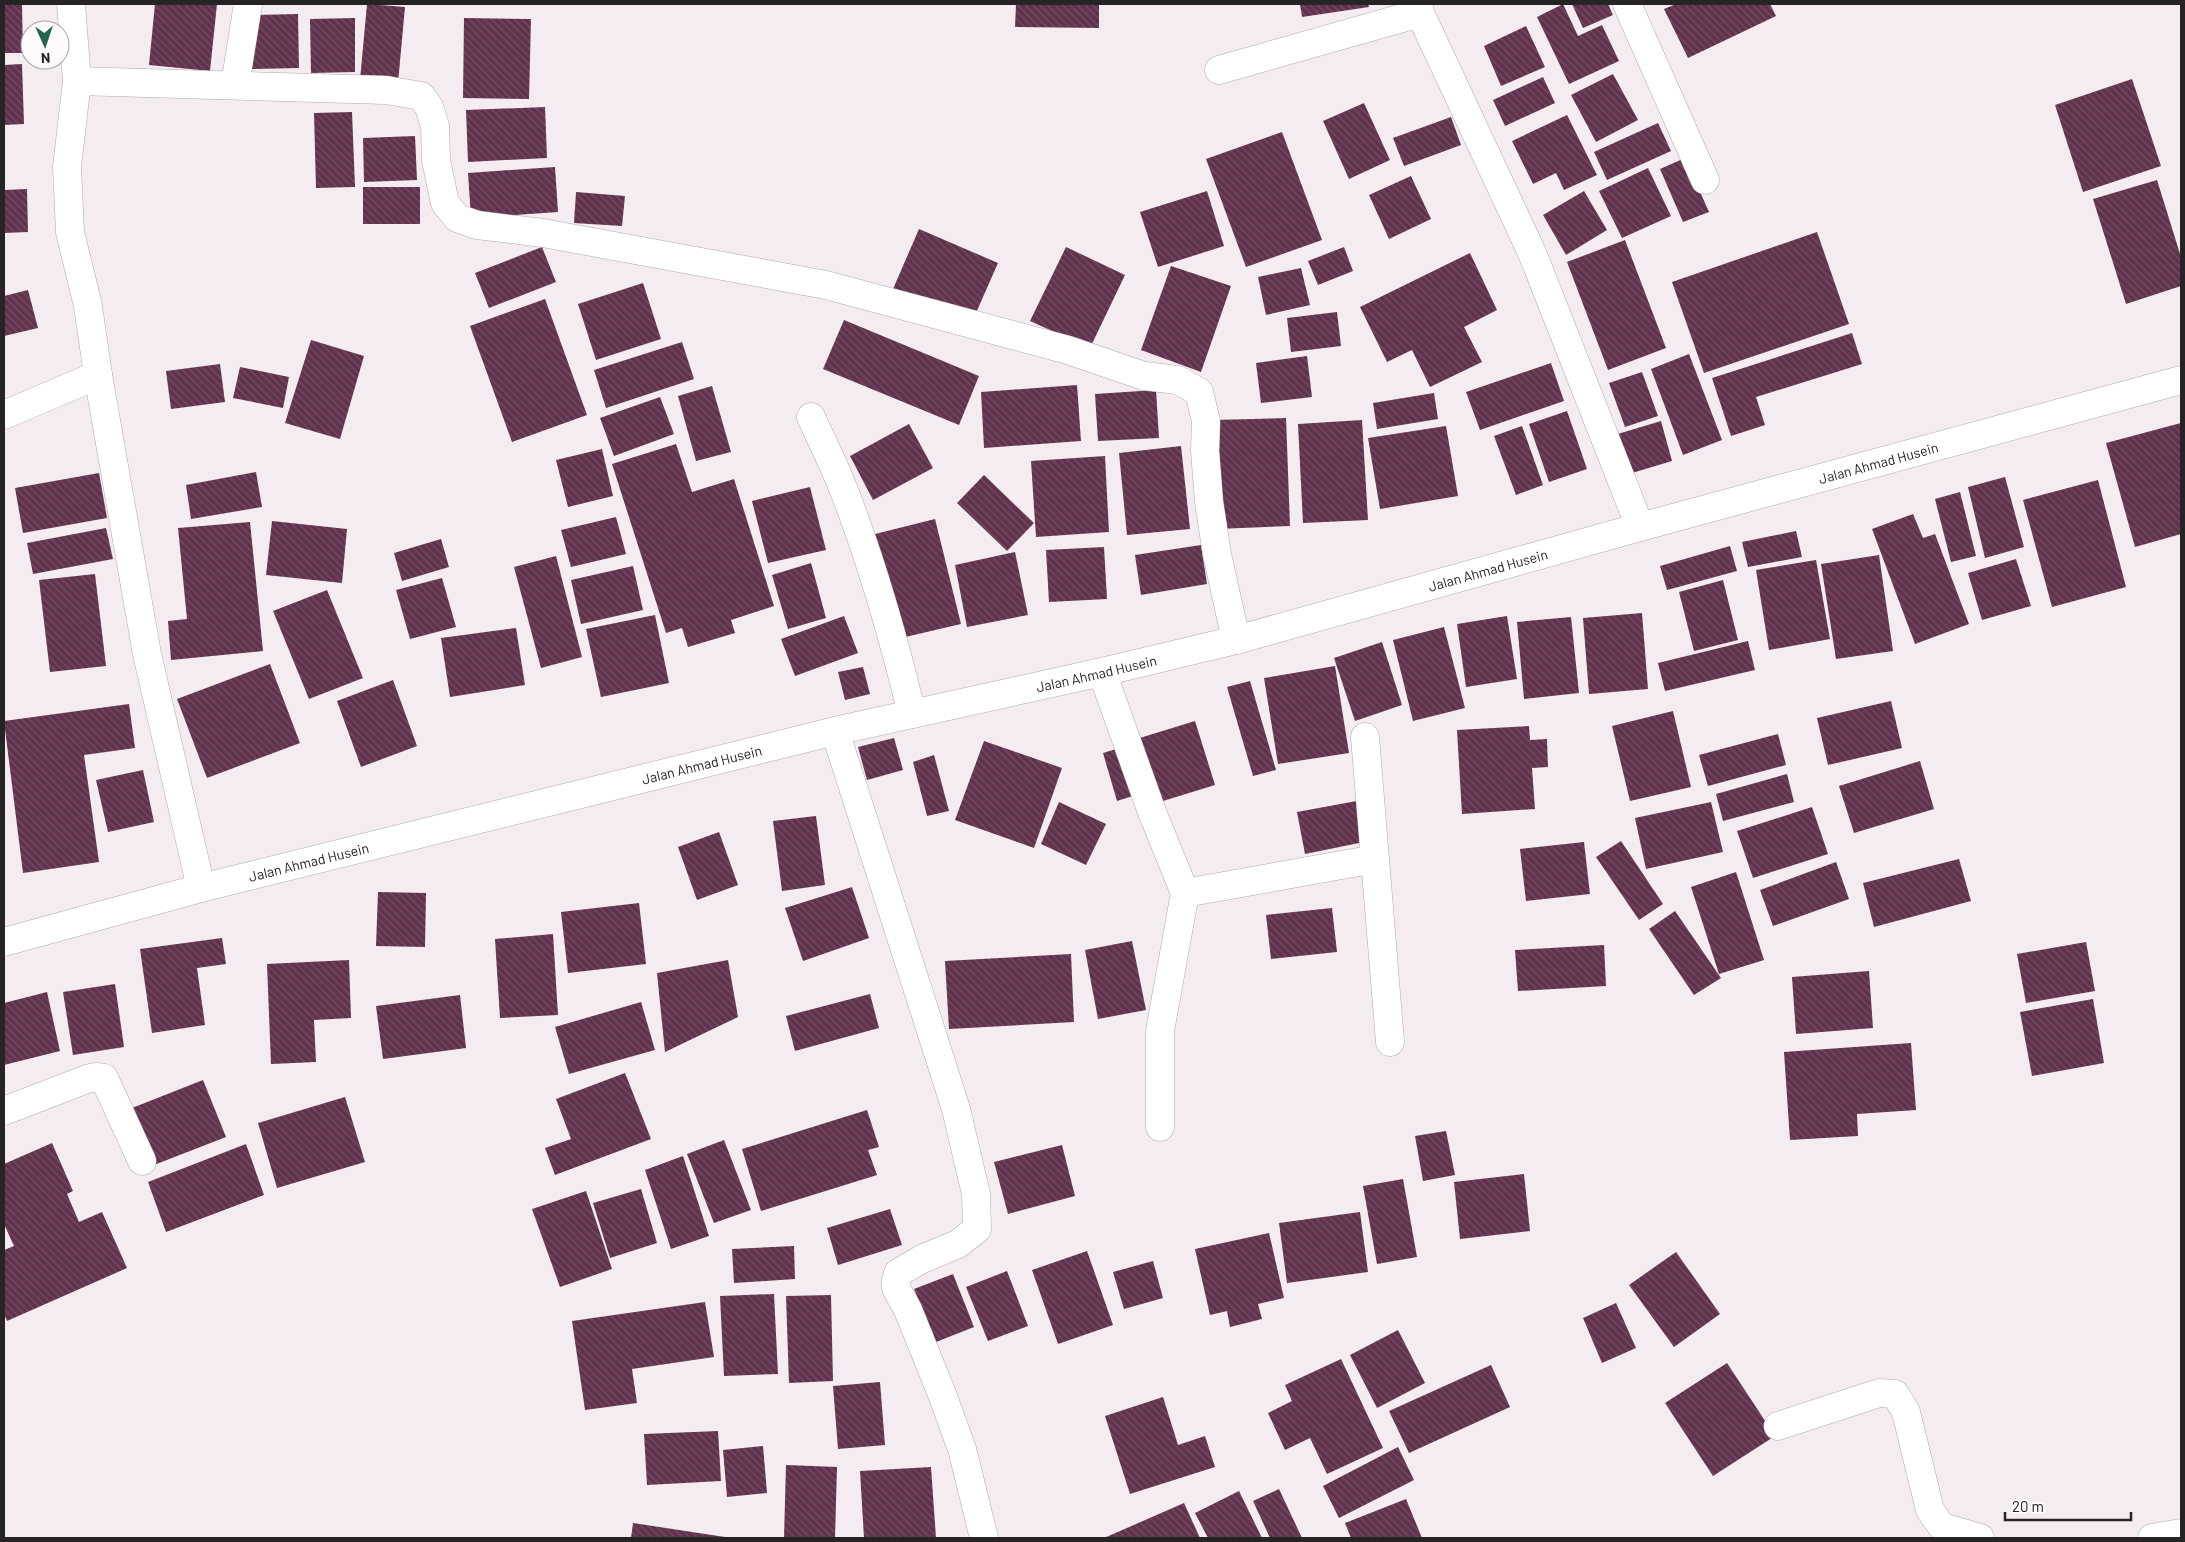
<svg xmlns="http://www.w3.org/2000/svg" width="2185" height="1542" font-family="Barlow,sans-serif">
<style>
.building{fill:url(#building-back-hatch)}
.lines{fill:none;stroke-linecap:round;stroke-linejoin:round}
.minor-casing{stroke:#b0aaad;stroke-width:29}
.secondary-casing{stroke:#b0aaad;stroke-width:29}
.minor{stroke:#fff;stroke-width:28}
.secondary{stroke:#fff;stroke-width:28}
.labels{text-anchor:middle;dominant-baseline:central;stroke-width:5;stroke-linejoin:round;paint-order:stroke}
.street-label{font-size:14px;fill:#262324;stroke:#fffbfd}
</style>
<defs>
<pattern id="building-back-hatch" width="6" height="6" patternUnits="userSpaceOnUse" patternTransform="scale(1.25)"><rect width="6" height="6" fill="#61324c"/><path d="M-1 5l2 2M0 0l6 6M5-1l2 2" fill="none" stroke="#744e63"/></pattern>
</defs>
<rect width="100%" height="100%" fill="#f4ecf0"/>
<g class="building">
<polygon points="4,4 22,4 23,53 4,53"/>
<polygon points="155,4 217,4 210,71 149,65"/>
<polygon points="367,4 405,7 398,83 360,80"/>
<polygon points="1016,4 1099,4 1099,28 1015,27"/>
<polygon points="1300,4 1368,4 1369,7 1302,17"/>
<polygon points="1563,4 1578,36 1602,25 1619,61 1569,84 1537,17"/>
<polygon points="1572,4 1608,4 1613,15 1583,28"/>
<polygon points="1676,4 1770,4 1776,16 1688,58 1664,9"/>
<polygon points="298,14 299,68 252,69 251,15"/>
<polygon points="355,18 355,72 311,73 310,19"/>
<polygon points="464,18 531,19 529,99 463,98"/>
<polygon points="1526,26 1545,67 1501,86 1484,46"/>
<polygon points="22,64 24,124 4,125 4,65"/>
<polygon points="1613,74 1638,120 1596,142 1571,95"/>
<polygon points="1543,77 1555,103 1505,126 1493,100"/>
<polygon points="2132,79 2161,166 2083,192 2055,105"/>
<polygon points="1364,103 1390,160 1349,179 1323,121"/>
<polygon points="545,107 547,158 468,162 466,110"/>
<polygon points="352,112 355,187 316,188 314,113"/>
<polygon points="1567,115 1597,175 1564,190 1556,173 1533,184 1512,141"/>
<polygon points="1451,117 1461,145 1404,166 1393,138"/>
<polygon points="1658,123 1671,151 1607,180 1594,152"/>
<polygon points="1282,132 1322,240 1246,267 1206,159"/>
<polygon points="415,136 417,180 364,182 363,138"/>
<polygon points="1685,158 1709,212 1683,222 1660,169"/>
<polygon points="555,167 558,212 471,218 468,173"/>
<polygon points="1648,168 1671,216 1622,238 1599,191"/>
<polygon points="1411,176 1431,219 1389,239 1369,195"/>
<polygon points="2157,180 2181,257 2181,286 2126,304 2093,199"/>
<rect x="363" y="187" width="57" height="37"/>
<polygon points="27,189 28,232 4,233 4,190"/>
<polygon points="1207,191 1224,246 1158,267 1140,212"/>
<polygon points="1584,191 1607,230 1566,255 1543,215"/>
<polygon points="576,192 625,196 622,226 574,223"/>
<polygon points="919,229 998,263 972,322 893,289"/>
<polygon points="1817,232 1849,324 1704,373 1672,282"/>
<polygon points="1625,240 1666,348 1608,370 1567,262"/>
<polygon points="542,247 556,282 489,308 475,273"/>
<polygon points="1066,247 1125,275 1090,348 1030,321"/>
<polygon points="1344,247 1353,271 1318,285 1308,261"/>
<polygon points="1470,253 1497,310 1464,327 1482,362 1430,387 1412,350 1387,362 1360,307"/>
<polygon points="1171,266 1231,286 1201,372 1141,350"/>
<polygon points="1301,268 1310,305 1266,315 1258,277"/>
<polygon points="643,283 661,339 596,360 578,304"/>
<polygon points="28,290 38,328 4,336 4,296"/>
<polygon points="545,299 587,415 512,442 470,326"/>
<polygon points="1337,312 1341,346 1291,352 1287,318"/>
<polygon points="844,320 979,376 959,425 823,369"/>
<polygon points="1852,333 1862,364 1756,397 1765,425 1731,436 1712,378"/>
<polygon points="311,340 364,356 340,439 285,423"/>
<polygon points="682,342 694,379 606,408 594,370"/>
<polygon points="1689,354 1722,440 1683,455 1651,369"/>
<polygon points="1307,356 1312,397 1261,403 1256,363"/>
<polygon points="1551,363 1564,401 1480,430 1466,392"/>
<polygon points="220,364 225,402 171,409 166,371"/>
<polygon points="240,367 289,377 283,408 233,398"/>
<polygon points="1642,372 1658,416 1625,427 1609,383"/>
<polygon points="1077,385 1081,441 984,448 981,392"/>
<polygon points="712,386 731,452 696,461 678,396"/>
<polygon points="1156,390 1159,438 1098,441 1095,394"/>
<polygon points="1434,393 1438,419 1377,429 1373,403"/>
<polygon points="660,397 674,434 614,456 600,418"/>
<polygon points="1567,411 1587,469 1549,482 1529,424"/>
<polygon points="1286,418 1290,526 1217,529 1213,420"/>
<polygon points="1362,420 1368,520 1303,523 1298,424"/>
<polygon points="1661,421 1672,461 1622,476 1611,436"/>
<polygon points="2181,423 2181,534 2135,547 2106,443"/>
<polygon points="909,424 933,468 873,500 850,456"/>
<polygon points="1446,426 1458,496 1380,509 1368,438"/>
<polygon points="1522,426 1543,485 1516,495 1494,436"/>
<polygon points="676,444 692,492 734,479 774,606 731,620 735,633 688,647 682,628 666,633 612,464"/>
<polygon points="1181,446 1190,529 1127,535 1119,453"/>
<polygon points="602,449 613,496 568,507 556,460"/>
<polygon points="1105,456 1109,532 1036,537 1031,461"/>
<polygon points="256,472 262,507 191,519 186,485"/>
<polygon points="99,473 107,518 23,533 15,488"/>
<polygon points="984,475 1034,523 1007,551 957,503"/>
<polygon points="2005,477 2024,547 1985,558 1968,487"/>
<polygon points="2098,480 2126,587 2052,607 2023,500"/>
<polygon points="810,487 826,550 768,563 752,501"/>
<polygon points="1960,492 1976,556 1951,562 1935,499"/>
<polygon points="1913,514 1923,538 1935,534 1969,624 1915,644 1872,529"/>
<polygon points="616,517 626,554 571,567 561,530"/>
<polygon points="935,519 961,624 901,638 875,534"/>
<polygon points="272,521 347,529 342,583 266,575"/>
<polygon points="250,522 263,651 171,660 168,621 187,619 178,528"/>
<polygon points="106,528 113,559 33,574 27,543"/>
<polygon points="1796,531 1802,557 1748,567 1742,542"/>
<polygon points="441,539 449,567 402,581 394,553"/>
<polygon points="1201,545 1207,584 1141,595 1135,555"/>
<polygon points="1730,546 1737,571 1667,590 1660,566"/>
<polygon points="1104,547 1107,599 1049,602 1046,550"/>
<polygon points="1015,552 1028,615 967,627 955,565"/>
<polygon points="1879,555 1893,651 1836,659 1821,564"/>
<polygon points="556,556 582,657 541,668 514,567"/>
<polygon points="2016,559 2031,606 1982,620 1968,573"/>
<polygon points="1816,560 1830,639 1769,650 1756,570"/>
<polygon points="811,563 826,618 788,629 772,575"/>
<polygon points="633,566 643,610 581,624 571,580"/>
<polygon points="95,574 106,666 50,672 39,580"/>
<polygon points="442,578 456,627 410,639 396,590"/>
<polygon points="1723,580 1738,640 1694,651 1679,592"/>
<polygon points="327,590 363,678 309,699 273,611"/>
<polygon points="1642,613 1648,689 1589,694 1583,618"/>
<polygon points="655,615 669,683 601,697 586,629"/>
<polygon points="844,616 858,653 795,676 781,639"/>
<polygon points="1507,616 1517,679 1466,687 1457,624"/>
<polygon points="1571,617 1579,693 1524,699 1517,622"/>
<polygon points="1444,627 1465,708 1413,721 1393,640"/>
<polygon points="516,628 525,685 450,697 441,638"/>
<polygon points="1748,641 1755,670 1665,691 1658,663"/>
<polygon points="1382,642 1402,705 1355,721 1334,658"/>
<polygon points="270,664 300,743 207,778 177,699"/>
<polygon points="1335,666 1349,753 1278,764 1264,678"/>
<polygon points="863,667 870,694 845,700 838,672"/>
<polygon points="393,680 417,746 361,767 337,701"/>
<polygon points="1250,681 1276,770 1253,776 1227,687"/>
<polygon points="1891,701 1902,748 1828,765 1817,718"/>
<polygon points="129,704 135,748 84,755 99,862 23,873 4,721"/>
<polygon points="1673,711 1691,787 1630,801 1612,726"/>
<polygon points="1195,721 1215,785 1150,805 1130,741"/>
<polygon points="1529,726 1530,740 1547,739 1548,767 1532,768 1535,809 1462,814 1457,730"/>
<polygon points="1778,734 1786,765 1708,786 1699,755"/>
<polygon points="894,738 903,770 867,780 858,747"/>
<polygon points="984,741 1062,768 1034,848 955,820"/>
<polygon points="1126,746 1139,794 1117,801 1103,753"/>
<polygon points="934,755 949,811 927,816 913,762"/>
<polygon points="1920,761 1934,809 1854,833 1839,786"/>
<polygon points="143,770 154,822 108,832 96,780"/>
<polygon points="1787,774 1794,802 1723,821 1716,794"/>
<polygon points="1362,800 1369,841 1305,854 1297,812"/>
<polygon points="1059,802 1106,824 1086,865 1041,844"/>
<polygon points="1711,802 1723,852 1646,869 1635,818"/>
<polygon points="1812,807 1828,854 1753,878 1737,831"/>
<polygon points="816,816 825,885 782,891 773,821"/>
<polygon points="719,832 738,885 697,900 678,847"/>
<polygon points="1621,841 1663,904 1639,920 1596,857"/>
<polygon points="1584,842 1590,894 1526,901 1520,849"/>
<polygon points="1959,859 1971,901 1874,927 1863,883"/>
<polygon points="1836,862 1849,899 1773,926 1760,890"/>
<polygon points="1736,872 1764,960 1719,974 1691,887"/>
<polygon points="852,887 869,938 803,961 785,908"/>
<polygon points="378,892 426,893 425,947 376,946"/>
<polygon points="639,903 646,964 568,973 561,912"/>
<polygon points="1332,908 1337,952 1271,959 1266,915"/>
<polygon points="1675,911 1721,978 1694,995 1649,929"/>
<polygon points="553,934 558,1015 500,1018 495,939"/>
<polygon points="222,938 226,964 197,968 205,1025 152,1033 140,949"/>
<polygon points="1132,941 1146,1010 1098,1019 1085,950"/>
<polygon points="2086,942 2095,991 2026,1003 2017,954"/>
<polygon points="1604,945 1606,986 1518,991 1515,950"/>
<polygon points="1071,954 1074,1022 949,1029 945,961"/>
<polygon points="349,960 351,1018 314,1020 316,1062 271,1064 267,964"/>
<polygon points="728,960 738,1017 665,1052 657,973"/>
<polygon points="1869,971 1873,1028 1796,1034 1792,977"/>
<polygon points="115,984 124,1047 73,1055 63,992"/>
<polygon points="47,992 60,1051 4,1065 4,1003"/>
<polygon points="870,994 879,1028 795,1051 786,1016"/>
<polygon points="460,995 466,1048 383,1059 376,1006"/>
<polygon points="2093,999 2104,1063 2032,1076 2020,1012"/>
<polygon points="641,1002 655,1050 569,1074 555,1027"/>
<polygon points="1911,1043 1916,1110 1857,1114 1858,1136 1790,1140 1784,1052"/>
<polygon points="625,1073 651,1139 555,1175 545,1148 571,1139 556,1099"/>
<polygon points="203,1080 226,1137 154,1165 132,1108"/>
<polygon points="345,1097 365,1162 277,1188 258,1123"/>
<polygon points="867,1110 879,1147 868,1150 877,1175 761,1211 742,1149"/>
<polygon points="1446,1131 1455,1175 1423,1181 1415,1136"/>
<polygon points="724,1140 751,1210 714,1223 687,1154"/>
<polygon points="52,1143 73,1191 67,1194 79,1222 102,1212 127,1268 7,1321 4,1314 4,1250 14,1246 4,1224 4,1164"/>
<polygon points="246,1144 264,1195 166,1232 148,1182"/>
<polygon points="1062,1145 1075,1196 1008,1214 994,1162"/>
<polygon points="683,1156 709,1236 671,1249 645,1170"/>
<polygon points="1524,1174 1530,1231 1460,1239 1454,1182"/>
<polygon points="1403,1179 1417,1257 1377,1264 1363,1186"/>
<polygon points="641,1189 657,1243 610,1258 593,1203"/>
<polygon points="586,1191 612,1269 560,1287 532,1209"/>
<polygon points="890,1209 902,1245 838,1265 827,1228"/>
<polygon points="1360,1212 1368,1272 1287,1283 1279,1223"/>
<polygon points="1269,1233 1284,1298 1258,1304 1262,1319 1230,1327 1227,1311 1210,1315 1195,1249"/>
<polygon points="794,1246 795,1279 734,1283 732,1249"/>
<polygon points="1087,1251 1113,1325 1058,1344 1032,1270"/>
<polygon points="1676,1252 1720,1314 1674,1347 1629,1285"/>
<polygon points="1153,1261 1163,1298 1124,1309 1113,1272"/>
<polygon points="1007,1271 1028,1326 988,1341 966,1287"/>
<polygon points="953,1274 974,1327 936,1342 914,1289"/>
<polygon points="774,1294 778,1374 724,1376 720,1296"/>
<polygon points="831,1295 833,1381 789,1383 786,1296"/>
<polygon points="705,1302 714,1357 632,1369 637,1403 585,1410 572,1321"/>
<polygon points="1616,1303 1636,1348 1602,1363 1583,1318"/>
<polygon points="1398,1330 1425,1383 1377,1408 1350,1355"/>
<polygon points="1341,1359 1383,1448 1327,1474 1310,1438 1285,1450 1268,1413 1292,1401 1285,1385"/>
<polygon points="1727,1363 1775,1436 1713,1476 1665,1403"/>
<polygon points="1491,1365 1510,1407 1409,1453 1389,1411"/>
<polygon points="880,1382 885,1445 838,1449 833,1386"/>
<polygon points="1163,1397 1178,1445 1205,1436 1215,1467 1130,1494 1105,1416"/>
<polygon points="718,1431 721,1481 647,1485 644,1434"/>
<polygon points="763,1446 767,1493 727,1497 723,1450"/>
<polygon points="1398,1447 1414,1480 1339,1518 1323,1486"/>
<polygon points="786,1465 837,1467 835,1538 784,1538"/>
<polygon points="931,1467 936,1538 864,1538 860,1471"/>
<polygon points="1279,1489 1302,1538 1270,1538 1253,1501"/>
<polygon points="1239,1491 1262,1538 1208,1538 1195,1513"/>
<polygon points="1406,1499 1422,1538 1351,1538 1345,1523"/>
<polygon points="1184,1503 1200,1538 1104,1538"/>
<polygon points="633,1523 725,1537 725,1538 631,1538"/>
</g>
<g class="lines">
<g class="minor-casing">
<g id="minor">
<polyline points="71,4 77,81 67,167 70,232 88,306 98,375 147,654 201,888"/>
<polyline points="1418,4 1420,13 1533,255 1640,527"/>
<polyline points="1627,4 1705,180"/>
<polyline points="1219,70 1420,13"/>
<polyline points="77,81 386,90 421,96 429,107 435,126 436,160 445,203 457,218 477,225 543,233 826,285 1068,350 1144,376 1178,380 1199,392 1206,421 1205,451 1209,502 1217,554 1236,640"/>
<polyline points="235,85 248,4"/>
<polyline points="4,415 98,375"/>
<path d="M811,417c10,22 21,44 30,66 30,75 52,153 71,231"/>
<polyline points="1102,672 1152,812 1185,893 1160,1031 1160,1127"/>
<polyline points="835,731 956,1109 976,1194 977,1229 958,1244 922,1259 898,1273 896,1280 896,1288 908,1310 942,1394 962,1449 984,1538"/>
<polyline points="1365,737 1390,1042"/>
<polyline points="1185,893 1375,859"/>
<polyline points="4,1111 87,1079 96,1077 104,1078 142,1161"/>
<polyline points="1778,1426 1879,1393 1895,1394 1906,1412 1930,1510 1942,1527 1980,1538"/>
<polyline points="2152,1538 2181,1533"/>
</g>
</g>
<g class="secondary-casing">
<g id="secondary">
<path id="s1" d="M4,942l197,-54 634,-157 267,-59 134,-32 404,-113 541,-147"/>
</g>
</g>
<use href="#minor" class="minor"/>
<use href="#secondary" class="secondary"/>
</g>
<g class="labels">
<g class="street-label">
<text stroke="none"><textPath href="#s1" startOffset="1935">Jalan Ahmad Husein</textPath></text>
<text stroke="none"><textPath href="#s1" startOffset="1530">Jalan Ahmad Husein</textPath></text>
<text stroke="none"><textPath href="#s1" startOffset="1125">Jalan Ahmad Husein</textPath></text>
<text stroke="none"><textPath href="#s1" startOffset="720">Jalan Ahmad Husein</textPath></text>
<text stroke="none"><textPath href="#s1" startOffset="315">Jalan Ahmad Husein</textPath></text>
</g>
</g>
<rect width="2185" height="1542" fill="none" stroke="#262324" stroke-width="10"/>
<g transform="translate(45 45) rotate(177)"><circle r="24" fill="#fffbfd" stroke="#a8a5a6"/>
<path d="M0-4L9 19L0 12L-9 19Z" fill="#28634d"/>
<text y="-8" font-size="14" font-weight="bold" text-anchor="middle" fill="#262324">N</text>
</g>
<path d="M2005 1512v8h126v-8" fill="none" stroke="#262324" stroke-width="2.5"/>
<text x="2012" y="1512" font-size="15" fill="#262324" stroke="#fffbfd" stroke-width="4" paint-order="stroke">20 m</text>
</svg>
